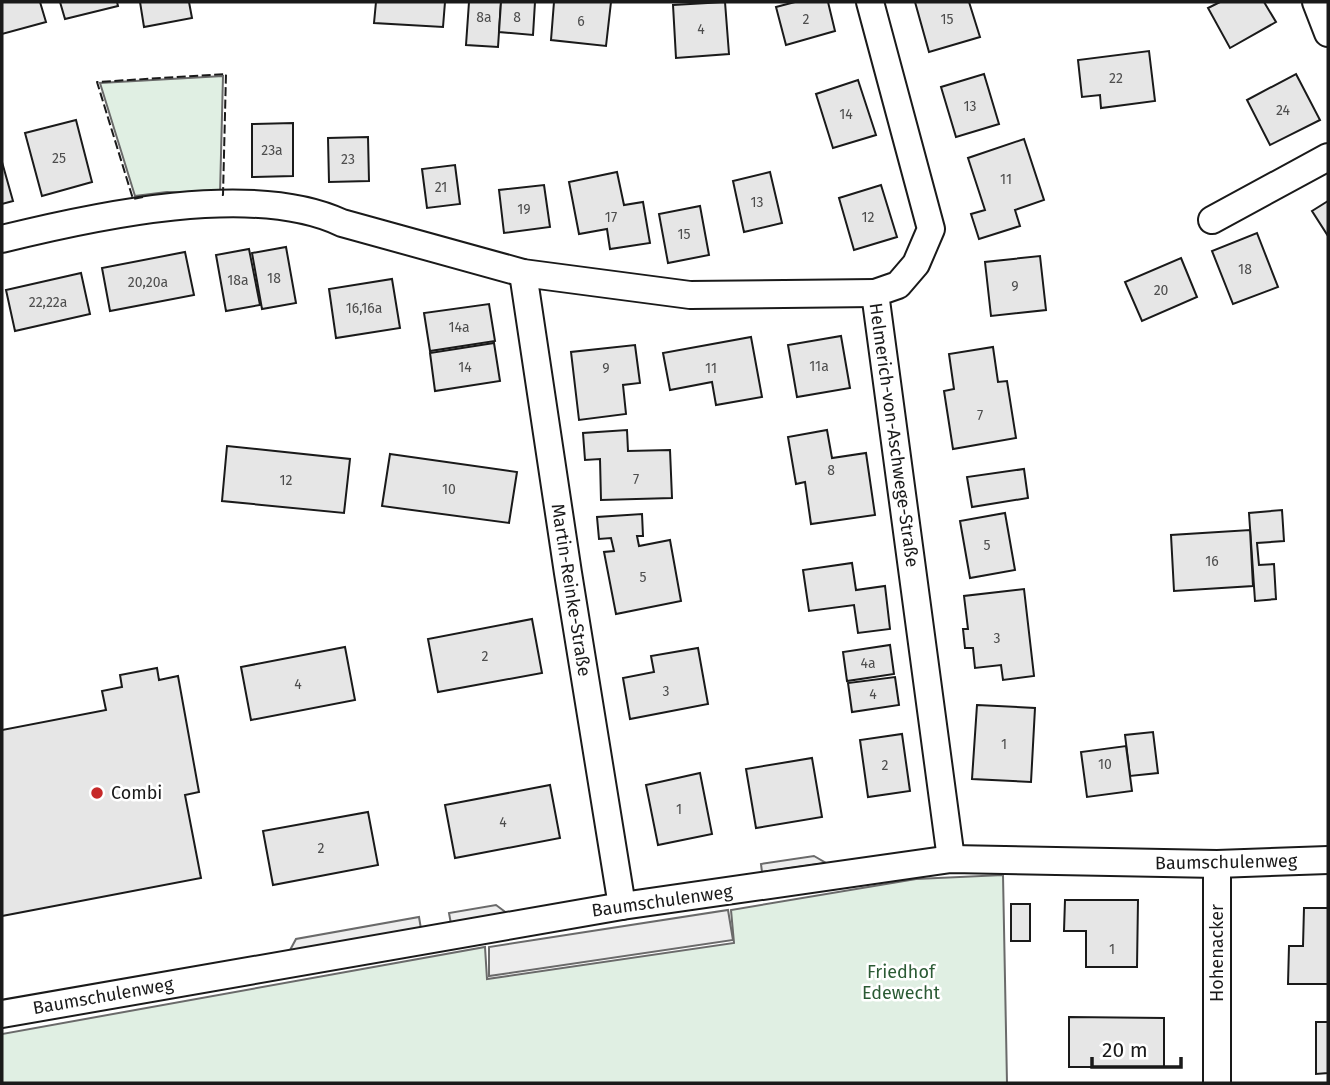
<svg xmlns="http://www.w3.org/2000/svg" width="1330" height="1085" font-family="'Fira Sans',sans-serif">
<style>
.green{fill:#e0efe3;stroke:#6a6a6a;stroke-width:2}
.parking{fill:#ededed;stroke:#6a6a6a;stroke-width:2}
.building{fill:#e6e6e6;stroke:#1a1a1a;stroke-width:2}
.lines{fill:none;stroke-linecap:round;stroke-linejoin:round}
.street-casing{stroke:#1a1a1a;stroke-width:30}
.street{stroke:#fff;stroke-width:26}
.fence{stroke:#1a1a1a;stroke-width:2;stroke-dasharray:9 3.5;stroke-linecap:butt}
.poi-dot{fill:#c62828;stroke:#fff;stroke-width:2.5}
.labels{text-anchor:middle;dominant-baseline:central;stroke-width:5;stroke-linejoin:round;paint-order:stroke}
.number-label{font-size:14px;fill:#4d4d4d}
.street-label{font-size:18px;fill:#1a1a1a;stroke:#fff}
.poi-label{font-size:18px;fill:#1a1a1a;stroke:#fff;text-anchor:start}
.park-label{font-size:18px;fill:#2b5a34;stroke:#fff}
</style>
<rect width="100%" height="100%" fill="#fff"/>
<g class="green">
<polygon points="223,76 220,194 167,192 135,196 100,83"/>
<polygon points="1003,875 1007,1083 2,1083 2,1034 485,947 487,979 734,943 731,910 916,879"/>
</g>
<g class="parking">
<polygon points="814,856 826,863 762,872 761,864"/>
<polygon points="496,905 508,914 451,924 449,913"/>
<polygon points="728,910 733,940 489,976 489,947"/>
<polygon points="419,917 421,929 289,952 296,939"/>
</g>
<g class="building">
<polygon points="2,2 40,2 46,22 2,34"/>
<polygon points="60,2 117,2 118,6 65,19"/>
<polygon points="140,2 189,2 192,18 144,27"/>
<polygon points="376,2 445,2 443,27 374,23"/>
<polygon points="469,2 501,2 498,47 466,45"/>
<polygon points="501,2 535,2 533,35 499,32"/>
<polygon points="554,2 611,2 606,46 551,40"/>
<polygon points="725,2 729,54 676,58 673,5"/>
<polygon points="795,2 828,2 835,31 786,45 776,7"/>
<polygon points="915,2 969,2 980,37 929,52"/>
<polygon points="1220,2 1264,2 1276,22 1230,48 1208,8"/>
<polygon points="1149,51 1155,101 1101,108 1100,95 1082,97 1078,60"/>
<polygon points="984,74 999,124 956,137 941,87"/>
<polygon points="1296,74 1320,120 1270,145 1247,100"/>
<polygon points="858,80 876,135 833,148 816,94"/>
<polygon points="76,120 92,182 42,196 25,133"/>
<polygon points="293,123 293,176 252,177 252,124"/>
<polygon points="368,137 369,181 329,182 328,138"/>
<polygon points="1024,139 1044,200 1015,210 1020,226 979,239 971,214 985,210 968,158"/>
<polygon points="2,162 13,201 2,204"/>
<polygon points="455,165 460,204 427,208 422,169"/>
<polygon points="617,172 624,205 643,202 650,243 610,249 607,229 579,234 569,182"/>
<polygon points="770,172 782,223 744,232 733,181"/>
<polygon points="544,185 550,227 504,233 499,190"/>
<polygon points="881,185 897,237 854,250 839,198"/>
<polygon points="1328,201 1328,236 1312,211"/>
<polygon points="700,206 709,255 668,263 659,214"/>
<polygon points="1257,233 1278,287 1233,304 1212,251"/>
<polygon points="286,247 296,303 262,309 252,253"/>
<polygon points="249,249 260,305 226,311 216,255"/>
<polygon points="185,252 194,295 110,311 102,268"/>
<polygon points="1040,256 1046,310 991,316 985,262"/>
<polygon points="1181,258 1197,297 1142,321 1125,282"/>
<polygon points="81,273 90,314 15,331 6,290"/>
<polygon points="392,279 400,328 336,338 329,289"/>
<polygon points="489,304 495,341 430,351 424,313"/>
<polygon points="841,336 850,388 797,397 788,345"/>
<polygon points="751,337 762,397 716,405 712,382 670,390 663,353"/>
<polygon points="494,343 500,381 435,391 430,353"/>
<polygon points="635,345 640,383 623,385 626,414 579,420 571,352"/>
<polygon points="993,347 998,382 1007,381 1016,438 953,449 944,391 954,389 949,354"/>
<polygon points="627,430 628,451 670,450 672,498 601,500 600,459 585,460 583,433"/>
<polygon points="827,430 832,458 866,453 875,515 811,524 805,482 796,484 788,437"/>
<polygon points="227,446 350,459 344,513 222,501"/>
<polygon points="390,454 517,472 509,523 382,506"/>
<polygon points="1024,469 1028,498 972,507 967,477"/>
<polygon points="1282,510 1284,541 1257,543 1259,565 1274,564 1276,599 1255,601 1249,513"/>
<polygon points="1005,513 1015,570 970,578 960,521"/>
<polygon points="642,514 643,536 637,536 639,546 670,540 681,601 616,614 604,552 614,551 611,538 599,539 597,517"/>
<polygon points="1250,530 1253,586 1174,591 1171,535"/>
<polygon points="852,563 856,590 885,586 890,629 858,633 854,605 809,611 803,570"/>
<polygon points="1024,589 1034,676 1003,680 1001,665 975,668 973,648 965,648 963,629 968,629 964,596"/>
<polygon points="532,619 542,673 438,692 428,639"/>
<polygon points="890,645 894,674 847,681 843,652"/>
<polygon points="345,647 355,700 251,720 241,667"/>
<polygon points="698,648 708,704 630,719 623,678 654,672 651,656"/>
<polygon points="157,668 159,680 178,676 199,792 185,795 201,878 2,916 2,730 106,710 102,691 122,687 120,675"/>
<polygon points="895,677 899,705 852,712 848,683"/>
<polygon points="977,705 1035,708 1031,782 972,779"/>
<polygon points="1153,732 1158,773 1130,776 1125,735"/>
<polygon points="902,734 910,791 868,797 860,740"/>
<polygon points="1126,746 1132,791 1087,797 1081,752"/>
<polygon points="812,758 822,817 756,828 746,769"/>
<polygon points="700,773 712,834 658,845 646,785"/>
<polygon points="550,785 560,838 455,858 445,805"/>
<polygon points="368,812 378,865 273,885 263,831"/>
<polygon points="1065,900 1138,900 1137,967 1086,967 1086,931 1064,931"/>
<rect x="1011" y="904" width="19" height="37"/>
<polygon points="1304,908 1328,908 1328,984 1288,984 1289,946 1303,946"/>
<polygon points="1069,1017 1164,1018 1164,1067 1069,1067"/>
<polygon points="1316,1022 1328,1022 1328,1073 1316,1074"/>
</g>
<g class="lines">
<g class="street-casing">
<g id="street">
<polyline points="870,2 931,229 916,264 898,285 875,293 951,859"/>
<polyline points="1316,2 1328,33"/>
<polyline points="1212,220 1328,157"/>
<path d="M2,239c93,-23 251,-58 340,-16l181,50 167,22 185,-2"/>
<polyline points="523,273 568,573 622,906"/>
<polyline points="1217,864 1217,1083"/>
<polyline points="2,1014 622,906 951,859 1217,864 1328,860"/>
</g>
</g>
<use href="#street" class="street"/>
<polyline class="fence" points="143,197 133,199 97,82 226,74 223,195 219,195"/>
</g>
<circle class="poi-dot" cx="97" cy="793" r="7"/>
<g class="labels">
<g class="number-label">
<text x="484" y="17">8a</text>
<text x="517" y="17">8</text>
<text x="806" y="19">2</text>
<text x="947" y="19">15</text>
<text x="581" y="21">6</text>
<text x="701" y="29">4</text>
<text x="1116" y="78">22</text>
<text x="970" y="106">13</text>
<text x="1283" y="110">24</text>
<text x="846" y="114">14</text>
<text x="272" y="150">23a</text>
<text x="59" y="158">25</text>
<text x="348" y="159">23</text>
<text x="1006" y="179">11</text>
<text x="441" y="187">21</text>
<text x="757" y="202">13</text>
<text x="524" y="209">19</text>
<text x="611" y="217">17</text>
<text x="868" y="217">12</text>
<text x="684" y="234">15</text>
<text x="1245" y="269">18</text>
<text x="274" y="278">18</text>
<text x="238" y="280">18a</text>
<text x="148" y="282">20,20a</text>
<text x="1015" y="286">9</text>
<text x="1161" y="290">20</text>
<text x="48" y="302">22,22a</text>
<text x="364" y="308">16,16a</text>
<text x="459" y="327">14a</text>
<text x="819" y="366">11a</text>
<text x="465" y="367">14</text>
<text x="606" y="368">9</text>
<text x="711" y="368">11</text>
<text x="980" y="415">7</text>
<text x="831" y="470">8</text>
<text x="636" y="479">7</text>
<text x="286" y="480">12</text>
<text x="449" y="489">10</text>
<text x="987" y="545">5</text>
<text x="1212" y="561">16</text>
<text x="643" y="577">5</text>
<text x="997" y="638">3</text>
<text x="485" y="656">2</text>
<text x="868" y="663">4a</text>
<text x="298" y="684">4</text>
<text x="666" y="691">3</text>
<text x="873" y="694">4</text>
<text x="1004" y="744">1</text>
<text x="1105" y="764">10</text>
<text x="885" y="765">2</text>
<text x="679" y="809">1</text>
<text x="503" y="822">4</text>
<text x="321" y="848">2</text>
<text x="1112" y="949">1</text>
</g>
<g class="street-label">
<text transform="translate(894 435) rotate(82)">Helmerich-von-Aschwege-Straße</text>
<text transform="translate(571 590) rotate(81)">Martin-Reinke-Straße</text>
<text transform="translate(1226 862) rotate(-1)">Baumschulenweg</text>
<text transform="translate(662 901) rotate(-8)">Baumschulenweg</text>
<text transform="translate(1217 953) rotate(-90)">Hohenacker</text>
<text transform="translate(103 996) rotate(-10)">Baumschulenweg</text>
</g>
<g class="poi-label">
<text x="111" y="793">Combi</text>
</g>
<g class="park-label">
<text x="901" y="972">Friedhof<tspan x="901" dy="21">Edewecht</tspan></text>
</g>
</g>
<rect width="1330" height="1085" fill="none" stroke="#1a1a1a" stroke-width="7"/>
<path d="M1092 1057v10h89v-10" fill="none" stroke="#1a1a1a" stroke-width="3.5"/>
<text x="1102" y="1057" font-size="21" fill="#1a1a1a" stroke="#ffffff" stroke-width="5" paint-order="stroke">20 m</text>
</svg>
